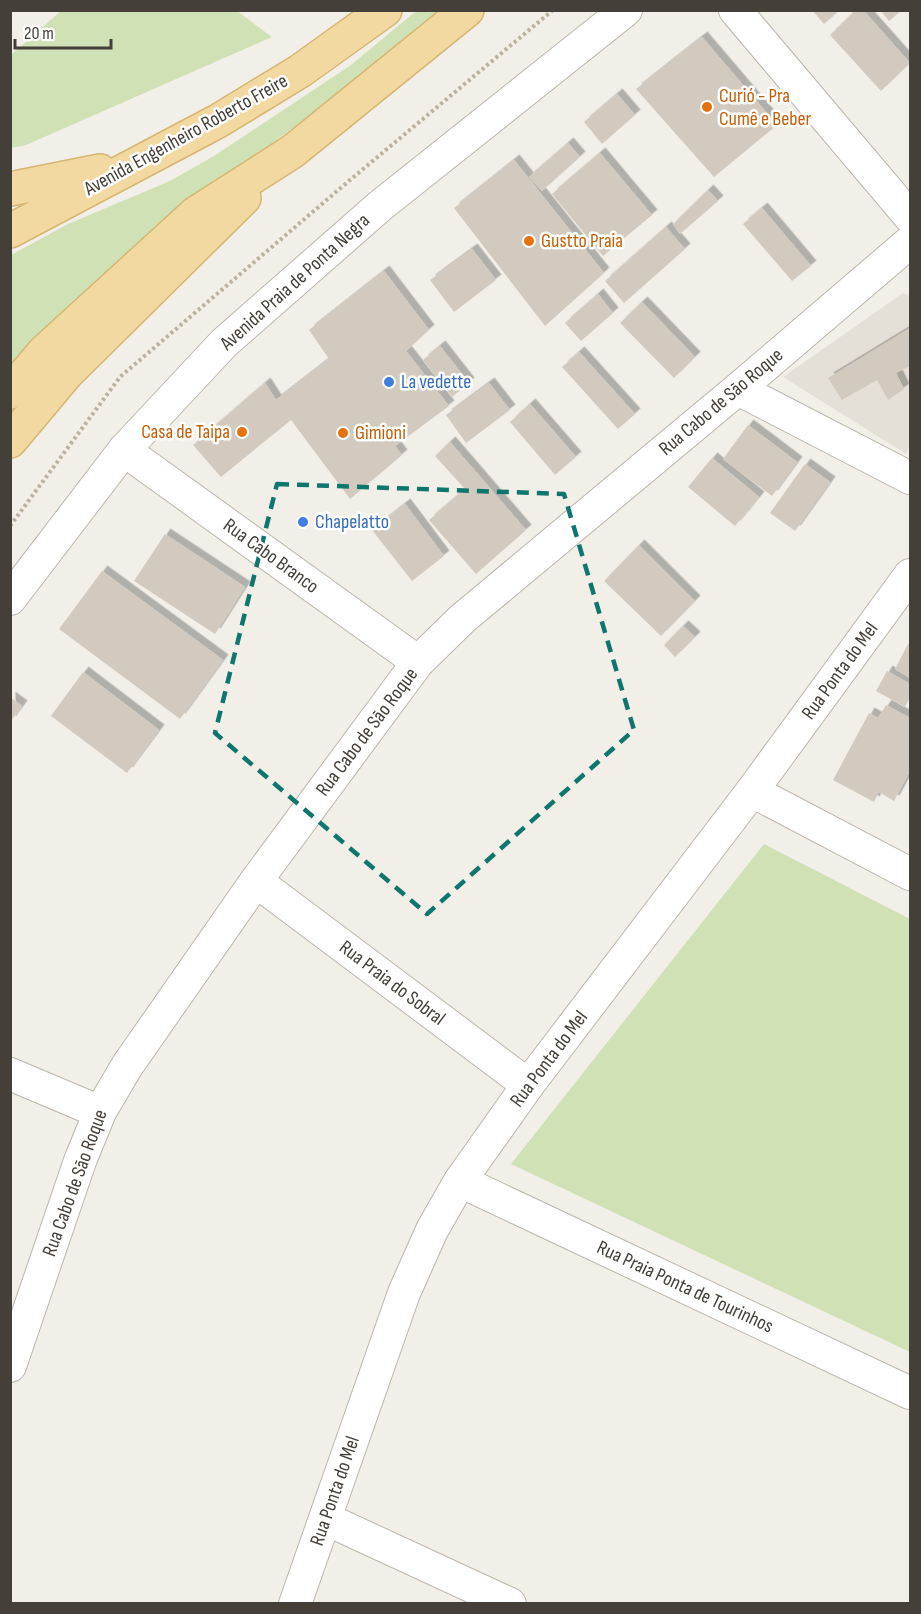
<svg xmlns="http://www.w3.org/2000/svg" width="921" height="1614" font-family="'Sofia Sans Condensed',sans-serif">
<style>
.residential{fill:#e5e0d7}
.green{fill:#cfe1b5}
.building{fill:#d2cabf;filter:url(#shadow)}
.lines{fill:none;stroke-linecap:round;stroke-linejoin:round}
.street-casing{stroke:#bcb6ac;stroke-width:34}
.primary-casing{stroke:#d6b672;stroke-width:36}
.path{stroke:#bcb19f;stroke-width:4;stroke-dasharray:3 3;stroke-linecap:butt}
.street{stroke:#fff;stroke-width:32}
.primary{stroke:#f2d9a1;stroke-width:33}
.marked{fill:none;stroke:#0f766e;stroke-width:4.5;stroke-dasharray:12 8;stroke-linejoin:round}
.food-dot{fill:#e8710a;stroke:#fff;stroke-width:2}
.shop-dot{fill:#3f7fe0;stroke:#fff;stroke-width:2}
.labels{text-anchor:middle;dominant-baseline:central;stroke-width:5;stroke-linejoin:round;paint-order:stroke}
.food-label{font-size:20px;fill:#c56008;stroke:#fff;text-anchor:start}
.street-label{font-size:20px;fill:#443f38;stroke:#fff}
.shop-label{font-size:20px;fill:#366cbe;stroke:#fff;text-anchor:start}
</style>
<defs>
<filter id="shadow"><feDropShadow dx="5.5" dy="-5.5" stdDeviation="0" flood-color="#0004"/></filter>
</defs>
<rect width="100%" height="100%" fill="#f2efe8"/>
<polygon class="residential" points="903,293 910,296 910,443 906,454 783,377"/>
<g class="green">
<polygon points="62,10 237,11 272,37 26,145 11,148 11,55"/>
<polygon points="416,11 443,11 378,65 202,195 11,371 11,255 68,224 170,181 214,156 351,65"/>
<polygon points="764,844 910,919 910,1352 511,1164"/>
</g>
<g class="building">
<polygon points="812,10 840,10 824,24"/>
<polygon points="856,10 863,10 910,63 881,91 830,35"/>
<polygon points="880,10 902,10 889,21"/>
<polygon points="702,37 777,125 714,177 636,89"/>
<polygon points="617,94 635,115 602,144 584,122"/>
<polygon points="568,143 580,157 542,191 529,177"/>
<polygon points="600,153 652,215 603,256 552,194"/>
<polygon points="514,160 604,273 545,326 454,208"/>
<polygon points="708,190 718,201 680,234 673,224"/>
<polygon points="762,208 811,266 792,281 743,224"/>
<polygon points="666,227 685,249 624,303 605,281"/>
<polygon points="472,249 496,280 454,312 430,280"/>
<polygon points="384,271 429,330 406,351 449,406 395,446 402,455 350,499 291,420 221,477 193,445 265,383 276,400 329,359 309,330"/>
<polygon points="598,294 613,313 581,341 565,323"/>
<polygon points="642,302 695,357 674,378 620,323"/>
<polygon points="910,328 910,366 896,373 904,389 888,400 877,380 842,400 828,378"/>
<polygon points="440,346 469,383 452,397 423,360"/>
<polygon points="579,352 635,414 618,429 562,367"/>
<polygon points="489,383 510,410 466,443 446,415"/>
<polygon points="530,404 576,457 555,475 510,422"/>
<polygon points="748,425 797,462 772,496 723,459"/>
<polygon points="450,442 526,530 476,574 429,520 465,489 435,456"/>
<polygon points="712,458 759,497 735,526 688,487"/>
<polygon points="805,464 830,482 795,531 770,513"/>
<polygon points="405,504 444,556 412,581 372,530"/>
<polygon points="165,534 245,587 215,634 134,581"/>
<polygon points="639,545 695,601 661,636 604,581"/>
<polygon points="102,571 223,660 180,719 59,629"/>
<polygon points="683,626 695,637 675,657 664,645"/>
<polygon points="908,644 910,646 910,678 895,669"/>
<polygon points="887,671 910,684 910,697 905,707 876,691"/>
<polygon points="83,672 159,730 127,773 51,716"/>
<polygon points="10,697 22,706 10,722"/>
<polygon points="886,705 910,718 910,771 894,801 879,792 874,802 833,780 869,713 878,718"/>
</g>
<g class="lines">
<g class="street-casing">
<g id="street">
<polyline points="735,10 910,217"/>
<polyline points="738,389 910,478"/>
<polyline points="124,450 418,662"/>
<polyline points="10,599 124,450 224,343 380,206 626,10"/>
<polyline points="752,791 910,874"/>
<polyline points="256,881 528,1085"/>
<polyline points="10,1074 100,1112"/>
<polyline points="460,1181 910,1393"/>
<polyline points="10,1366 80,1161 100,1112 127,1066 256,881 418,662 462,619 738,389 910,242"/>
<polyline points="326,1519 510,1604"/>
<polyline points="295,1604 404,1293 432,1230 460,1181 528,1085 752,791 910,575"/>
</g>
</g>
<g class="primary-casing">
<g id="primary">
<polyline points="10,189 100,171"/>
<polyline points="10,231 218,121 300,71 385,10"/>
<polyline points="10,392 44,352 195,214 293,151 467,10"/>
<polyline points="10,441 67,373 244,198"/>
</g>
</g>
<polyline class="path" points="10,526 120,377 350,180 553,10"/>
<use href="#street" class="street"/>
<use href="#primary" class="primary"/>
</g>
<path class="marked" d="M277,484l287,10 70,236 -207,184 -212,-181z"/>
<g class="food-dot">
<circle cx="707" cy="107" r="6"/>
<circle cx="529" cy="241" r="6"/>
<circle cx="242" cy="432" r="6"/>
<circle cx="343" cy="433" r="6"/>
</g>
<g class="shop-dot">
<circle cx="389" cy="382" r="6"/>
<circle cx="303" cy="522" r="6"/>
</g>
<g class="labels">
<g class="food-label">
<text x="719" y="96">Curió - Pra<tspan x="719" dy="23">Cumê e Beber</tspan></text>
<text x="541" y="241">Gustto Praia</text>
<text x="230" y="432" text-anchor="end">Casa de Taipa</text>
<text x="355" y="433">Gimioni</text>
</g>
<g class="street-label">
<text transform="translate(186 135) rotate(-29)">Avenida Engenheiro Roberto Freire</text>
<text transform="translate(295 282) rotate(-42)">Avenida Praia de Ponta Negra</text>
<text transform="translate(721 402) rotate(-40)">Rua Cabo de São Roque</text>
<text transform="translate(271 556) rotate(36)">Rua Cabo Branco</text>
<text transform="translate(840 671) rotate(-54)">Rua Ponta do Mel</text>
<text transform="translate(367 732) rotate(-53)">Rua Cabo de São Roque</text>
<text transform="translate(392 983) rotate(37)">Rua Praia do Sobral</text>
<text transform="translate(549 1059) rotate(-53)">Rua Ponta do Mel</text>
<text transform="translate(75 1183) rotate(-70)">Rua Cabo de São Roque</text>
<text transform="translate(685 1287) rotate(25)">Rua Praia Ponta de Tourinhos</text>
<text transform="translate(335 1491) rotate(-71)">Rua Ponta do Mel</text>
</g>
<g class="shop-label">
<text x="401" y="382">La vedette</text>
<text x="315" y="522">Chapelatto</text>
</g>
</g>
<rect width="921" height="1614" fill="none" stroke="#443f38" stroke-width="24"/>
<path d="M15 39v9h96v-9" fill="none" stroke="#443f38" stroke-width="3"/>
<text x="24" y="39" font-size="18" fill="#443f38" stroke="#ffffff" stroke-width="4.5" paint-order="stroke">20 m</text>
</svg>
